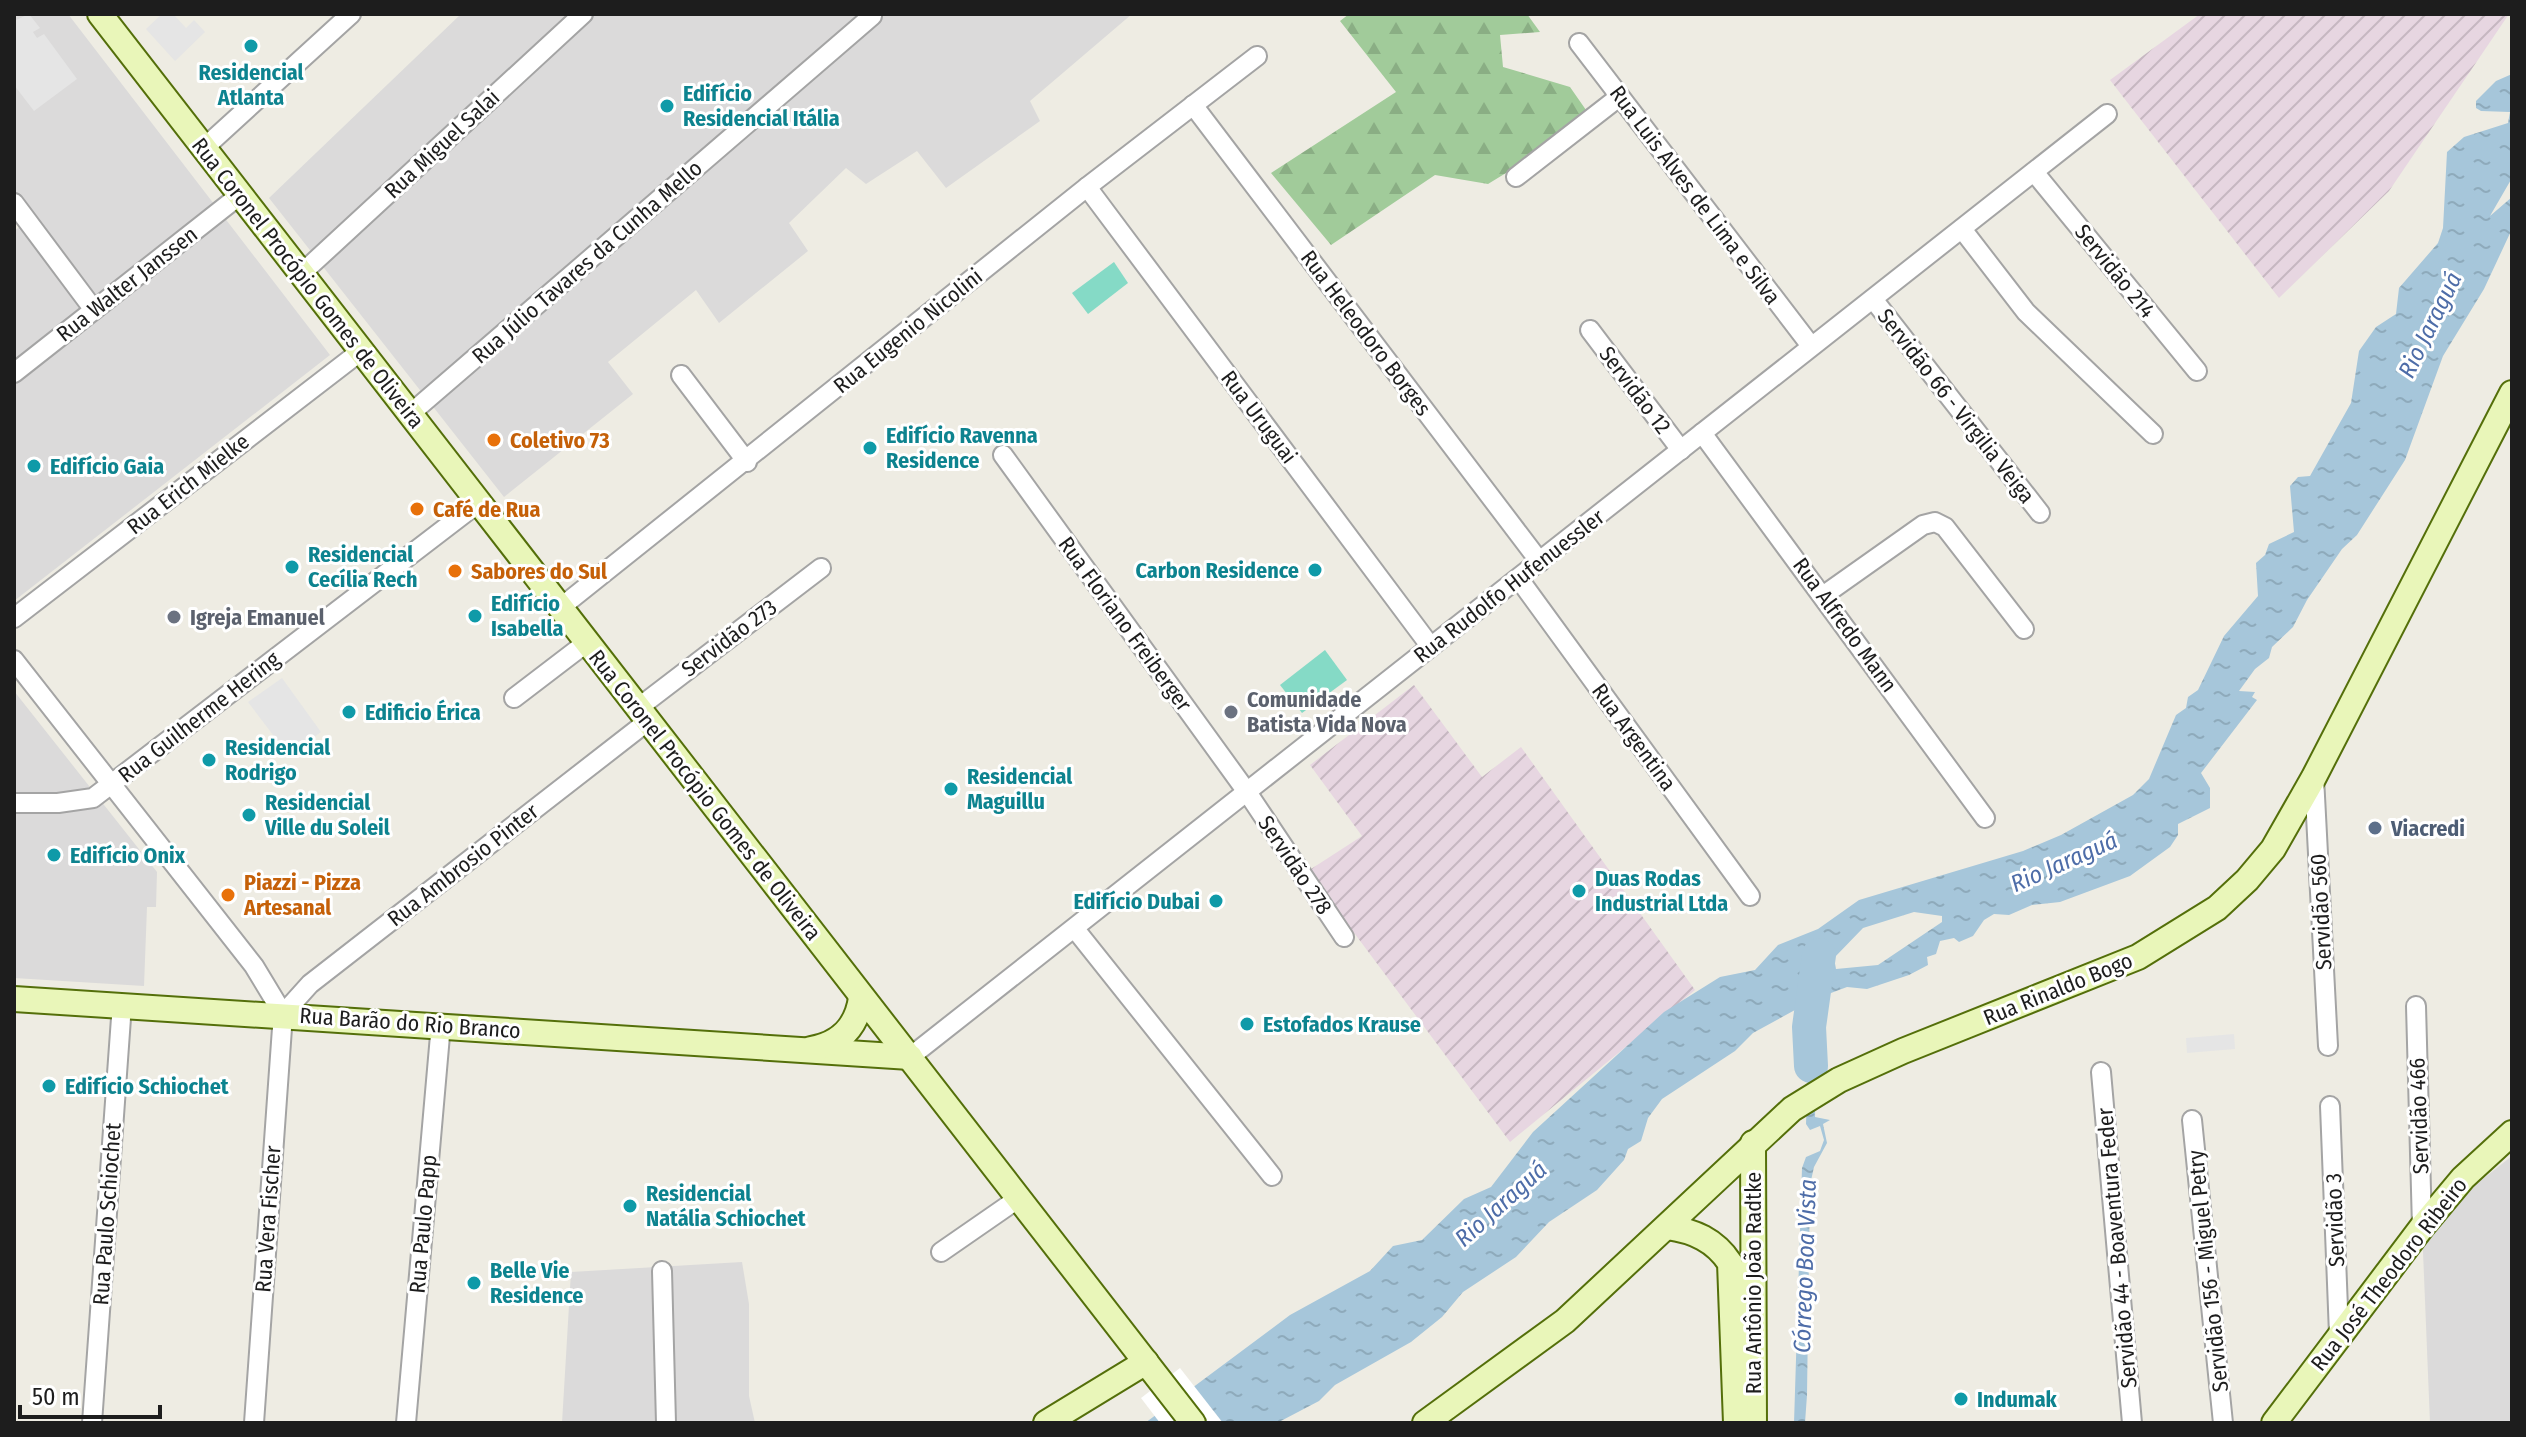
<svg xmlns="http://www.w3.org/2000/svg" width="2526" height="1437" font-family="'Fira Sans Condensed',sans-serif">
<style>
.residential{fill:#dbdada}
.industrial{fill:url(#industrial-furrows)}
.forest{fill:url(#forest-firs)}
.pitch{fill:#85dac6}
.parking{fill:#e5e5e5}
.water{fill:url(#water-ripples);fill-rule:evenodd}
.pier{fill:#fff}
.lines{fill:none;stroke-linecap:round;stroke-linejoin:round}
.river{stroke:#a6c6da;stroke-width:34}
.street-casing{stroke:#a4a4a4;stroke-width:22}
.secondary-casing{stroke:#546f0a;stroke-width:28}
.street{stroke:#fff;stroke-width:18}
.secondary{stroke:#e9f6b9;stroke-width:24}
.culture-dot{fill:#0f9aa8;stroke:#fff;stroke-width:3}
.food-dot{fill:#e8710a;stroke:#fff;stroke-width:3}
.worship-dot{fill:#6b7280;stroke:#fff;stroke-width:3}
.service-dot{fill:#5c6f8a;stroke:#fff;stroke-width:3}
.labels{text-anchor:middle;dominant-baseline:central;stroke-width:6;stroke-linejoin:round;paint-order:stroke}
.culture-label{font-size:22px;font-weight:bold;fill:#0d838f;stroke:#fff;text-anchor:start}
.street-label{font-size:22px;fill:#1d1d1d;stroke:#fff}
.food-label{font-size:22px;font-weight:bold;fill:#c56008;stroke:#fff;text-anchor:start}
.worship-label{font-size:22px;font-weight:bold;fill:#5b616d;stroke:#fff;text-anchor:start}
.service-label{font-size:22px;font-weight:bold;fill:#4e5e75;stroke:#fff;text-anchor:start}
.water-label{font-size:24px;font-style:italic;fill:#4e6da8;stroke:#fff}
</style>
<defs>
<pattern id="industrial-furrows" width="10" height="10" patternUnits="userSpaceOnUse" patternTransform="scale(2)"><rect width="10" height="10" fill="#e7d6e1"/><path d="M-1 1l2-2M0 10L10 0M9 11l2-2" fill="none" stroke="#c6b7c1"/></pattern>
<pattern id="forest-firs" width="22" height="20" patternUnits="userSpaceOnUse" patternTransform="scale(2)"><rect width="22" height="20" fill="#a1cb9a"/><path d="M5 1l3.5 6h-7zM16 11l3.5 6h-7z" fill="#8aae84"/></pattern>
<pattern id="water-ripples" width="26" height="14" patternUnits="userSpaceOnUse" patternTransform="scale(2)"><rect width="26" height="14" fill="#a6c6da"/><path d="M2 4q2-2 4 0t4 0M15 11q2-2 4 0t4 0" fill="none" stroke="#8eaabb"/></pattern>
</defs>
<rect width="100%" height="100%" fill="#eeece3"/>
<g class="residential">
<polygon points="17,14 68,14 330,355 14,601 14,231 32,218 14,198 14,16"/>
<polygon points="461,14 1132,14 1030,101 1040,121 946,188 917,151 866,184 846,168 789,223 808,251 719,323 696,290 608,362 633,394 504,497 269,198"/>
<polygon points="14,691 157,872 156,907 147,907 144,986 14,978"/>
<polygon points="2512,1156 2512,1423 2430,1423 2422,1227"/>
<polygon points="742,1262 749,1304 749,1396 755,1423 562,1423 571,1272"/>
</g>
<g class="industrial">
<polygon points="2200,14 2509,14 2389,191 2279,298 2110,80"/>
<polygon points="1414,685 1482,777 1521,747 1695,990 1510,1142 1308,871 1362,836 1310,765"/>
</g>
<polygon class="forest" points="1349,14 1527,14 1540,32 1500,35 1503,67 1570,87 1593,120 1488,184 1435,175 1331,245 1271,173 1396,92 1340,21"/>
<g class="pitch">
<polygon points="1114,262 1128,283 1088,314 1072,293"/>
<polygon points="1325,650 1347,680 1302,713 1280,685"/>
</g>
<g class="parking">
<polygon points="29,14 40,28 33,32 37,38 44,34 77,79 34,111 14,85 14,21"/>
<polygon points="162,14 173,14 186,28 194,20 205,32 175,61 146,29"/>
<polygon points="282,678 321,732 289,756 248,702"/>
<polygon points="2234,1034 2235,1049 2187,1053 2186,1038"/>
</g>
<g class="water">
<path d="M2512,74v104l-22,38 22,-19v32l-28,60 -41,67 -38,104 -48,75 -15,14 -35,51 -14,27 -21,20 -3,11 -14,11 -16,22 16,1 -3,5 5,3 -56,73 9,15v20l-32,16v11l-8,12 -40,29 -70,26 -28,3 -23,10 -15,-1 -10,6 -11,16 -14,6 -5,-4 -14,3 -4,13 -9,3 1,8 -19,10 -42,14 -20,-2 -32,12 -62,34 -18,18 -73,48 -14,19 -7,23 -13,8 -4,11 -27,30 -48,32 -33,35 -53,35 -21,25 -31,25 -76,43 -16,16 -42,22h-132l145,-108 80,-44 23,-25 29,-6 42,-41 27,-12 42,-55 131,-120 56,-35 35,-7 23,-25 40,-16 41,-29 164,-49 38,-16 72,-40 16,-16 27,-64 10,-7 2,-11 10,-7 26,-54 34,-40 -2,-33 9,-8 4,-11 25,-12 -4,-46 8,-9 12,-1 41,-73 8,-52 17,-24 20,-13 3,-26 39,-45 5,-15 4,-76 17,-15 44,-14 2,-11 -29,-1 -5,-3v-7l20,-20zM1914,912l28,4v6l-64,43 -42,4 -2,-11 29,-30z"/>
<polygon points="1816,1063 1815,1117 1830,1120 1823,1124 1827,1143 1814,1167 1810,1185 1807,1395 1805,1423 1794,1423 1802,1168 1806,1157 1820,1151 1824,1140 1820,1126 1810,1130 1806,1124 1808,1067"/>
</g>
<polygon class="pier" points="1180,1368 1223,1423 1160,1423 1141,1398"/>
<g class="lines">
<polyline class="river" points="1811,1066 1809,1027 1819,955"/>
<g class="street-casing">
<g id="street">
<polyline points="1579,43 1811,346"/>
<polyline points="1193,105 1540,562"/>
<polyline points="204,148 351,14"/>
<polyline points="2034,172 2197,371"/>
<polyline points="1516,177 1619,97"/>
<polyline points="1087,187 1431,647"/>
<polyline points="14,203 94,310"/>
<polyline points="1962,229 2026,312 2153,434"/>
<polyline points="301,274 583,14"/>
<polyline points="1873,299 2040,513"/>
<polyline points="1590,330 1681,450"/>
<polyline points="14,373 240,195"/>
<polyline points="681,375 747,462"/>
<polyline points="410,414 872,16"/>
<polyline points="1702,433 1985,818"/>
<polyline points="1003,455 1247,792 1344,937"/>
<polyline points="1519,579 1750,896"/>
<polyline points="1824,595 1923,525 1935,522 1945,527 2024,629"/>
<polyline points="560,608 1087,187 1257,56"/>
<polyline points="14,618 361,351"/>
<polyline points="14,660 254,966 283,1014"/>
<polyline points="514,698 586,643"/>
<polyline points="638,708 821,568"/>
<polyline points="2314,777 2328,1046"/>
<polyline points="14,803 58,803 93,798 478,503"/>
<polyline points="1075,929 1272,1176"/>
<polyline points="2416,1006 2422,1227"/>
<polyline points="910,1057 2107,114"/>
<polyline points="2101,1072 2132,1423"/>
<polyline points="2330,1106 2339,1334"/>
<polyline points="2192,1120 2223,1423"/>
<polyline points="941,1252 1019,1198"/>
<polyline points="662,1271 666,1423"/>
<polyline points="92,1423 122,1004"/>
<polyline points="254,1423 283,1014 310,984 648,721"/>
<polyline points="406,1423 441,1024"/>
</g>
</g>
<g class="secondary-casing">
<g id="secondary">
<polyline points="100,14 1193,1423"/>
<polyline points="14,999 910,1057"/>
<path d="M811,1049c29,-5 46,-22 50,-51"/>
<polyline points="1753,1143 1754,1423"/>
<path d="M1667,1227c27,4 48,13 63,36l6,160"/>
<polyline points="1046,1423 1146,1362"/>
<polyline points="1425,1423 1565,1321 1792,1109 1839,1080 1903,1051 2138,957 2217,908 2247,880 2273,849 2314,777 2512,393"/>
<polyline points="2274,1423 2422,1227 2463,1178 2512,1133"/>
</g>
</g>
<use href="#street" class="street"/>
<use href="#secondary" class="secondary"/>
</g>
<g class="culture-dot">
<circle cx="251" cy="46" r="8"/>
<circle cx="667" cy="106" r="8"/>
<circle cx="870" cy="448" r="8"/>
<circle cx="34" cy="466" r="8"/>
<circle cx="292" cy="567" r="8"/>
<circle cx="1315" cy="570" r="8"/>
<circle cx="475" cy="616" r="8"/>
<circle cx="349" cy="712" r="8"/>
<circle cx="209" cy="760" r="8"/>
<circle cx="951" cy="789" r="8"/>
<circle cx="249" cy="815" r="8"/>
<circle cx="54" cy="855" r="8"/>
<circle cx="1579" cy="891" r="8"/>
<circle cx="1216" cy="901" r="8"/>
<circle cx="1247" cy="1024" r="8"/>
<circle cx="49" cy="1086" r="8"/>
<circle cx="630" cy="1206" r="8"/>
<circle cx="474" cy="1283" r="8"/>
<circle cx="1961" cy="1399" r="8"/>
</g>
<g class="food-dot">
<circle cx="494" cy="440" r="8"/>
<circle cx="417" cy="509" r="8"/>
<circle cx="455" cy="571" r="8"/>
<circle cx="228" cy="895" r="8"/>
</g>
<g class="worship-dot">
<circle cx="174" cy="617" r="8"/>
<circle cx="1231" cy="712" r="8"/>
</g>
<circle class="service-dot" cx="2375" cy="828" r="8"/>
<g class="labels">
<g class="culture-label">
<text x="251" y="72" text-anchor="middle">Residencial<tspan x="251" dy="25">Atlanta</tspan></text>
<text x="683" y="93">Edifício<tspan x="683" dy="25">Residencial Itália</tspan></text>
<text x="886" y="435">Edifício Ravenna<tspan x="886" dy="25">Residence</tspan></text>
<text x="50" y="466">Edifício Gaia</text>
<text x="308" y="554">Residencial<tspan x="308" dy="25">Cecília Rech</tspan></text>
<text x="1299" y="570" text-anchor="end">Carbon Residence</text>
<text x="491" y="603">Edifício<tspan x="491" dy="25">Isabella</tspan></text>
<text x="365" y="712">Edificio Érica</text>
<text x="225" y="747">Residencial<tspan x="225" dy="25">Rodrigo</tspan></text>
<text x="967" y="776">Residencial<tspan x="967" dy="25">Maguillu</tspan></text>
<text x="265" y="802">Residencial<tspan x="265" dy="25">Ville du Soleil</tspan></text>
<text x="70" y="855">Edifício Onix</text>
<text x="1595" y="878">Duas Rodas<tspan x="1595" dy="25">Industrial Ltda</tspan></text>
<text x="1200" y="901" text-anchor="end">Edifício Dubai</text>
<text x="1263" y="1024">Estofados Krause</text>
<text x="65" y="1086">Edifício Schiochet</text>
<text x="646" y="1193">Residencial<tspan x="646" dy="25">Natália Schiochet</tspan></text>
<text x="490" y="1270">Belle Vie<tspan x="490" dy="25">Residence</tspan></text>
<text x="1977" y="1399">Indumak</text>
</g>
<g class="street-label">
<text transform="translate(442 144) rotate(-43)">Rua Miguel Salai</text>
<text transform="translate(1695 195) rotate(53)">Rua Luis Alves de Lima e Silva</text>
<text transform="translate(587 262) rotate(-41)">Rua Júlio Tavares da Cunha Mello</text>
<text transform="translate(2115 271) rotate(51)">Servidão 214</text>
<text transform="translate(308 283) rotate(52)">Rua Coronel Procópio Gomes de Oliveira</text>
<text transform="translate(127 284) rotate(-38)">Rua Walter Janssen</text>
<text transform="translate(908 331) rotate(-39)">Rua Eugenio Nicolini</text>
<text transform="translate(1366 333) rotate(53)">Rua Heleodoro Borges</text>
<text transform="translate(1635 390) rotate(53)">Servidão 12</text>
<text transform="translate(1956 406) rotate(52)">Servidão 66 - Virgilia Veiga</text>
<text transform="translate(1259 417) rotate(53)">Rua Uruguai</text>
<text transform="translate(188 484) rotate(-38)">Rua Erich Mielke</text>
<text transform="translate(1509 586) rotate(-38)">Rua Rudolfo Hufenuessler</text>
<text transform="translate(1125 624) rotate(54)">Rua Floriano Freiberger</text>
<text transform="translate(1845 625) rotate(54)">Rua Alfredo Mann</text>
<text transform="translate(729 638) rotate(-37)">Servidão 273</text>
<text transform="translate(199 717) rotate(-38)">Rua Guilherme Hering</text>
<text transform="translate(1634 737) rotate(54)">Rua Argentina</text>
<text transform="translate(705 795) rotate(52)">Rua Coronel Procópio Gomes de Oliveira</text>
<text transform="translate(463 865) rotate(-38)">Rua Ambrosio Pinter</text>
<text transform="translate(1295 865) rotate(56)">Servidão 278</text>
<text transform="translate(2321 912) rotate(-93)">Servidão 560</text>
<text transform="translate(2058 989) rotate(-22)">Rua Rinaldo Bogo</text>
<text transform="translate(410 1023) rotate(4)">Rua Barão do Rio Branco</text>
<text transform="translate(2419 1116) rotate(-92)">Servidão 466</text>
<text transform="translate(107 1214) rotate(-86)">Rua Paulo Schiochet</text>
<text transform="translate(268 1219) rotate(-86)">Rua Vera Fischer</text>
<text transform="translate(2335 1220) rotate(-92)">Servidão 3</text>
<text transform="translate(423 1224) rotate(-85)">Rua Paulo Papp</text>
<text transform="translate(2117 1248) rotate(-95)">Servidão 44 - Boaventura Feder</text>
<text transform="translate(2208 1271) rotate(-96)">Servidão 156 - Miguel Petry</text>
<text transform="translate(2389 1274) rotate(-52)">Rua José Theodoro Ribeiro</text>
<text transform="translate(1753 1283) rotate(-90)">Rua Antônio João Radtke</text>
</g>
<g class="food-label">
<text x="510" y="440">Coletivo 73</text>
<text x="433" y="509">Café de Rua</text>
<text x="471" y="571">Sabores do Sul</text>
<text x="244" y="882">Piazzi - Pizza<tspan x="244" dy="25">Artesanal</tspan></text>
</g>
<g class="worship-label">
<text x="190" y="617">Igreja Emanuel</text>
<text x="1247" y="699">Comunidade<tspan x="1247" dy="25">Batista Vida Nova</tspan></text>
</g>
<g class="service-label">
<text x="2391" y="828">Viacredi</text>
</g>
<g class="water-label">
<text transform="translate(2430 325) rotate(-64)">Rio Jaraguá</text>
<text transform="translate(2064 862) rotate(-24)">Rio Jaraguá</text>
<text transform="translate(1501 1204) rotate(-42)">Rio Jaraguá</text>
<text transform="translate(1805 1266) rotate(-88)">Córrego Boa Vista</text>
</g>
</g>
<rect width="2526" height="1437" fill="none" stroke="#1d1d1d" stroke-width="32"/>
<path d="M20 1405v12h140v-12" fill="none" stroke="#1d1d1d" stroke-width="4"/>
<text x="32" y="1405" font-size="24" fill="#1d1d1d" stroke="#ffffff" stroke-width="6" paint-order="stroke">50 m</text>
</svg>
